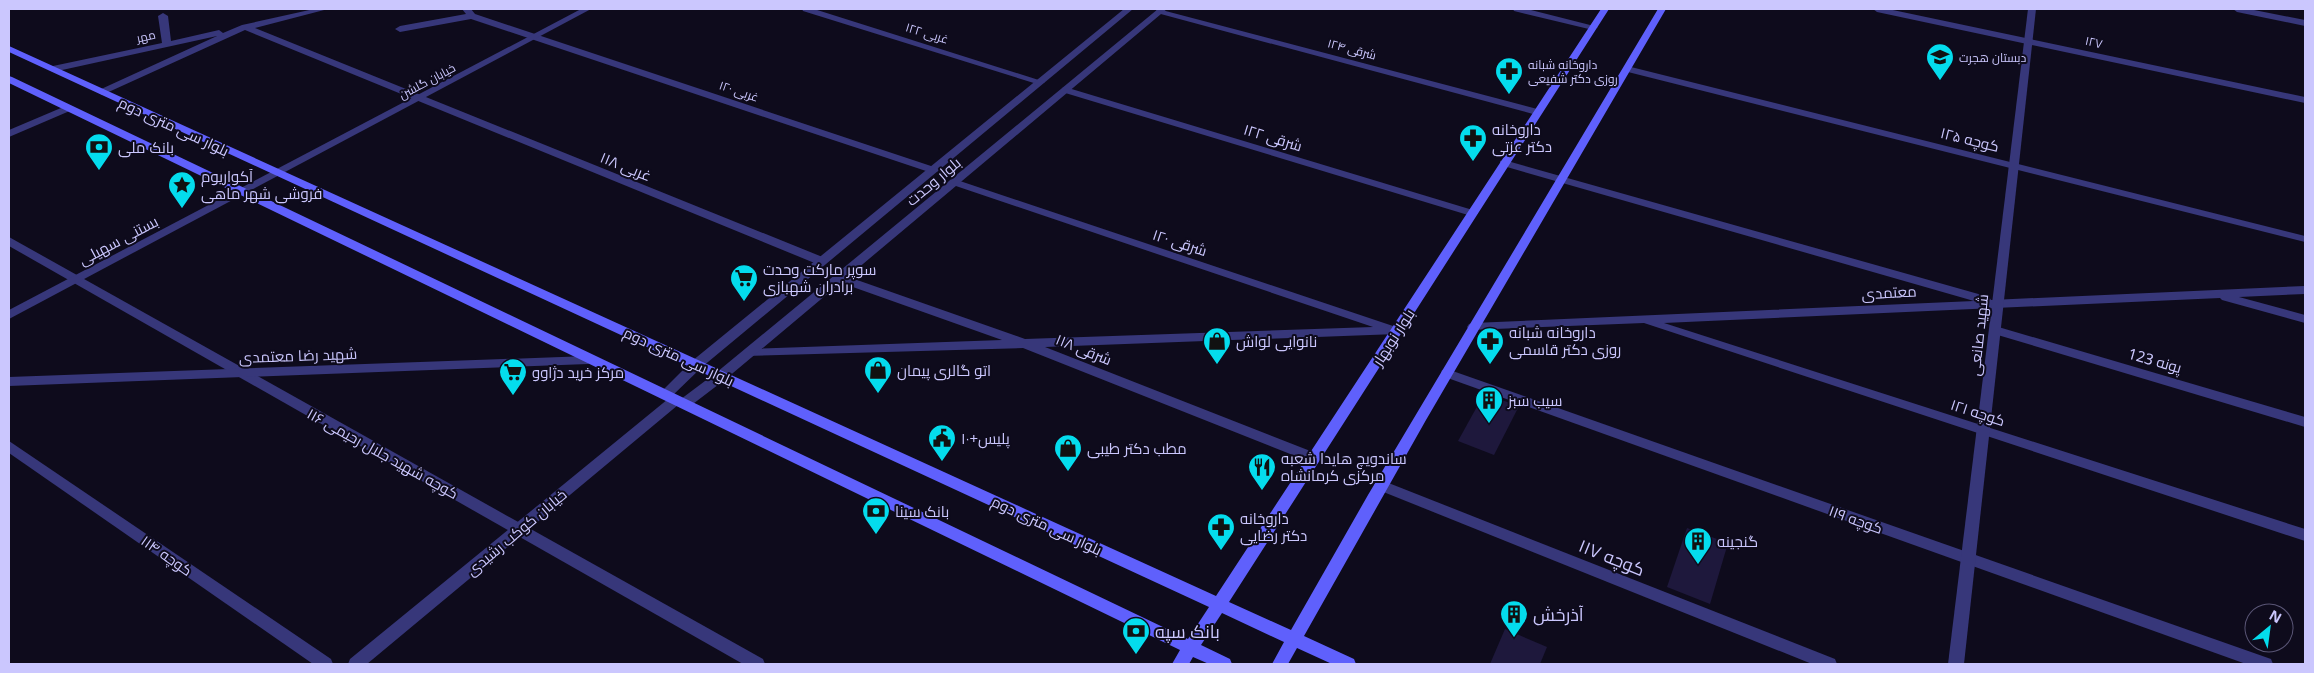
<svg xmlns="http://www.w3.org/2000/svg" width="2314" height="673" font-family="'Noto Sans',Cairo,sans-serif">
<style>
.building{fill:#1e183c}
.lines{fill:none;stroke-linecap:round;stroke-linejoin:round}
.minor{fill:#37377a;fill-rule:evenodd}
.tertiary{fill:#37377a;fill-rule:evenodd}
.secondary{fill:#5f60fc;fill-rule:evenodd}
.labels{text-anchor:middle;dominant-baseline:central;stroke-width:4;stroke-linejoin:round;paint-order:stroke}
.far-street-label{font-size:12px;fill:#cbc7fe;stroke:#0e0b1c}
.far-poi-label{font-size:12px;fill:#cbc7fe;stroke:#0e0b1c;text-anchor:start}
.street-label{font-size:15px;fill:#cbc7fe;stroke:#0e0b1c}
.poi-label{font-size:15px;fill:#cbc7fe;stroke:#0e0b1c;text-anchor:start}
.near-street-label{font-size:18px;fill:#cbc7fe;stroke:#0e0b1c}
.near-poi-label{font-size:18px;fill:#cbc7fe;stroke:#0e0b1c;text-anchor:start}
</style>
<rect width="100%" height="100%" fill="#0e0b1c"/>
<g class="building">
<polygon points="1484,394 1519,406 1494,455 1458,441"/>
<polygon points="1687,528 1728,543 1710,604 1667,587"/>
<polygon points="1505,629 1547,647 1540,664 1490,664"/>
</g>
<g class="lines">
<g class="minor">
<polygon points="314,9 328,9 255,28 825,258 827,261 825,264 817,264 245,30 102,95 97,92 99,90 217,36 53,72 48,69 53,66 162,43 158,16 163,13 168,16 171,41 219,30 223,33 242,25"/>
<polygon points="462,9 471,9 475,14 937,168 938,170 937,172 929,172 471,19 400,32 395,29 400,26 466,14"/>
<polygon points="802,9 814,9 1045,82 1040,85 1037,84 803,11"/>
<polygon points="1158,9 1541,110 1542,112 1537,115 1533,114 1157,13 1156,11"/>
<polygon points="1513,9 1527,9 1598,27 1593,30 1514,11"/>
<polygon points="1873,9 1888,9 2305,97 2305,103 1877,12"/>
<polygon points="2233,9 2249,9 2305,20 2305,26 2237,12"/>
<polygon points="1627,66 2305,236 2305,242 1624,71 1624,67"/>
<polygon points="1065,87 1476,211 1478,213 1476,215 1468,215 1062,92 1062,88"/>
<polygon points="68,105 73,108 72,110 9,137 9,130"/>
<polygon points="1504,160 1989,297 1991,300 2305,286 2305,294 2239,297 2305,315 2305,323 2222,300 2220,298 1664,323 2305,529 2305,541 1644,323 1469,330 1467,327 1469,324 1473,323 1974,301 1500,165 1500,161"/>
<polygon points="954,179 1393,326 1401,327 1403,330 1397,334 1045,347 1318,454 1320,458 1318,462 1313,463 1023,348 745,356 743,353 745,350 749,349 1002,340 836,281 834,278 836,275 840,274 1025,339 1373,327 950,184 949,182 950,180"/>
<polygon points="9,237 763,659 765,664 743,664 9,246"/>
<polygon points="1995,326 2305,417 2305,427 1991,333 1989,330"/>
<polygon points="1447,369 2271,659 2273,664 2246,664 1442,376 1441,373 1442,370"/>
<polygon points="9,441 331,659 333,664 313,664 9,453"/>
<polygon points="1381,480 1835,659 1837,664 1812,664 1376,489 1374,485 1376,481"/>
</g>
<g class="tertiary">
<polygon points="581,9 591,9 9,319 9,310"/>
<polygon points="1124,9 1133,9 702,367 672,396 680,397 681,399 717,372 1158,9 1167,9 727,378 689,407 684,409 678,405 367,664 348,664 350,659 668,399 660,398 658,395 692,361"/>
<polygon points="2028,9 2036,9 1964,664 1948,664"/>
<polygon points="588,356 594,360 588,364 9,386 9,377"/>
</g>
<polygon class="secondary" points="1601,9 1609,9 1229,602 1291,630 1368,495 1658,9 1666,9 1426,420 1304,636 1354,659 1356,664 1332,664 1297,648 1288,664 1272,664 1284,642 1222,613 1201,645 1230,659 1232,664 1209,664 1193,657 1189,664 1172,664 1180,650 9,83 9,76 12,77 1188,639 1209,607 9,52 9,46 1216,596"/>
</g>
<defs>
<g id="school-pin" transform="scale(1.4375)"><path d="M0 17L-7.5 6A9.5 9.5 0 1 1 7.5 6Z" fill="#04dced" stroke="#0e0b1c"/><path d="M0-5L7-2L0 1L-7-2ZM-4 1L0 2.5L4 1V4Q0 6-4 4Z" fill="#111"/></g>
<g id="pharmacy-pin" transform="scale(1.4375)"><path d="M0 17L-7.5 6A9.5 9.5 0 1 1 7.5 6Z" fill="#04dced" stroke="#0e0b1c"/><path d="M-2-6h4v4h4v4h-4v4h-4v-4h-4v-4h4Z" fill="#111"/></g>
<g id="bank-pin" transform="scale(1.4375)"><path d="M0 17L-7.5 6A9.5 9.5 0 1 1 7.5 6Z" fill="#04dced" stroke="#0e0b1c"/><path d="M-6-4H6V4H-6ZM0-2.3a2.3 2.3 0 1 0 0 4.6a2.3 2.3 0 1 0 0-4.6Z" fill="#111"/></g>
<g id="sight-pin" transform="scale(1.4375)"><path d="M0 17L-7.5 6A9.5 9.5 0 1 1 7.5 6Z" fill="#04dced" stroke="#0e0b1c"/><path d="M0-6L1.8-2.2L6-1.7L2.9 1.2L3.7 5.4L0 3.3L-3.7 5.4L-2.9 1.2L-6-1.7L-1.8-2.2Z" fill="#111"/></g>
<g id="supermarket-pin" transform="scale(1.4375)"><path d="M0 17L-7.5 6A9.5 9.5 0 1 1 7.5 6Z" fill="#04dced" stroke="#0e0b1c"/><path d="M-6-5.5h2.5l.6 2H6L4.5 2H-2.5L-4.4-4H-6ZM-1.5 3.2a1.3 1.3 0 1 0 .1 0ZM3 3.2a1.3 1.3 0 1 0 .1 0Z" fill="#111"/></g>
<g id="shop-pin" transform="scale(1.4375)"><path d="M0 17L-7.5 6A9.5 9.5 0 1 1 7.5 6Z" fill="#04dced" stroke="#0e0b1c"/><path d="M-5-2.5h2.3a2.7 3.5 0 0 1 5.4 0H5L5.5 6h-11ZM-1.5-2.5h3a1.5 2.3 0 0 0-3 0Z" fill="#111"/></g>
<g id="building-pin" transform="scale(1.4375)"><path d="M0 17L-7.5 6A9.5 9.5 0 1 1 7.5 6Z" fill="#04dced" stroke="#0e0b1c"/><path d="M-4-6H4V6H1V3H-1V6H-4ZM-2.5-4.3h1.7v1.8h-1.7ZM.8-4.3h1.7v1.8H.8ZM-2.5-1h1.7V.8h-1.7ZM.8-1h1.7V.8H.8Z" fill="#111"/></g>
<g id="civic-pin" transform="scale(1.4375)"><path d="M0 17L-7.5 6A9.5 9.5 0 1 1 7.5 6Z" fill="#04dced" stroke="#0e0b1c"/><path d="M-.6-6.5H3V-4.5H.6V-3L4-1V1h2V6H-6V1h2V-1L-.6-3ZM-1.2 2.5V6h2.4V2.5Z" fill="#111"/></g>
<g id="restaurant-pin" transform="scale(1.4375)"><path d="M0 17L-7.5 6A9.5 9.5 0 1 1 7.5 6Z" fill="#04dced" stroke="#0e0b1c"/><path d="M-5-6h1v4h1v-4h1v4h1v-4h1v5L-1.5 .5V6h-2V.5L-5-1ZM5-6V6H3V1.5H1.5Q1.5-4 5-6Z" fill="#111"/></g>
</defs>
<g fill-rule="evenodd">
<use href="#school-pin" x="1940" y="57"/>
<use href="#pharmacy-pin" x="1509" y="71"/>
<use href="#pharmacy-pin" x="1473" y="138"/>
<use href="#bank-pin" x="99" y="147"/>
<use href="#sight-pin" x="182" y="185"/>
<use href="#supermarket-pin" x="744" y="278"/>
<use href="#shop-pin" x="1217" y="341"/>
<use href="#pharmacy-pin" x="1490" y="341"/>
<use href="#shop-pin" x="878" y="370"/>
<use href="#supermarket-pin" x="513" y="372"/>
<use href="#building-pin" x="1489" y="400"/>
<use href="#civic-pin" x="942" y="438"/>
<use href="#shop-pin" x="1068" y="448"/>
<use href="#restaurant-pin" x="1262" y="467"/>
<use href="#bank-pin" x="876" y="511"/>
<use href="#pharmacy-pin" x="1221" y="527"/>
<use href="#building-pin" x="1698" y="541"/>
<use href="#building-pin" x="1514" y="614"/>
<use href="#bank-pin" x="1136" y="631"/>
</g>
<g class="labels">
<g class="far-street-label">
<text transform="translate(927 33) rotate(17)">۱۲۲ غربی</text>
<text transform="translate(146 36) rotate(-12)">مهر</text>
<text transform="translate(2094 42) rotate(12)">۱۲۷</text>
<text transform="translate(1352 49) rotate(15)">۱۲۴ شرقی</text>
<text transform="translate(427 81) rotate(-28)">خیابان گلشن</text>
<text transform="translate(739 91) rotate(19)">۱۲۰ غربی</text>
</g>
<g class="far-poi-label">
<text x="1959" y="57">دبستان هجرت</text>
<text x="1528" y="64">داروخانه شبانه<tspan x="1528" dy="14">روزی دکتر شفیعی</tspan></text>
</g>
<g class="street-label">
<text transform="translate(174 126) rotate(25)">بلوار سی متری دوم</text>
<text transform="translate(1273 137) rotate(17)">۱۲۲ شرقی</text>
<text transform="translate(1970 139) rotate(14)">کوچه ۱۲۵</text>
<text transform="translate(626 166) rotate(22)">۱۱۸ غربی</text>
<text transform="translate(933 181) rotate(-40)">بلوار وحدت</text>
<text transform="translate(118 240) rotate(-28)">بستنی سهیلی</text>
<text transform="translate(1180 242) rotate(18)">۱۲۰ شرقی</text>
<text transform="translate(1889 292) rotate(-3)">معتمدی</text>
<text transform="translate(1978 335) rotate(-84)">شهید صانعی</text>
<text transform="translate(1393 337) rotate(-57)">بلوار نوبهار</text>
<text transform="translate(1084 349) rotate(22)">۱۱۸ شرقی</text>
<text transform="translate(298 355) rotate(-2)">شهید رضا معتمدی</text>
<text transform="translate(679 356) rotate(25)">بلوار سی متری دوم</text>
<text transform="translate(2155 360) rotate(16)">123 پونه</text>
<text transform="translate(1978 412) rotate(18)">کوچه ۱۲۱</text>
<text transform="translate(383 453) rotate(29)">کوچه شهید جلال رحیمی ۱۱۶</text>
<text transform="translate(1856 519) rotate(20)">کوچه ۱۱۹</text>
<text transform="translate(1047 525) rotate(25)">بلوار سی متری دوم</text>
<text transform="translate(516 532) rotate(-40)">خیابان کوکب رشیدی</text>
<text transform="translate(167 555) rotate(35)">کوچه ۱۱۴</text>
</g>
<g class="poi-label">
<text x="1492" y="129">داروخانه<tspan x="1492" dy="17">دکتر عزتی</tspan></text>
<text x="118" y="147">بانک ملی</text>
<text x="201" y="176">آکواریوم<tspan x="201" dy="17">فروشی شهر ماهی</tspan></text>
<text x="763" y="269">سوپر مارکت وحدت<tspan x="763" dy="17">برادران شهبازی</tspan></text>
<text x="1509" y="332">داروخانه شبانه<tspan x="1509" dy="17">روزی دکتر قاسمی</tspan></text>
<text x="1236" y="341">نانوایی لواش</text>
<text x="897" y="370">اتو گالری پیمان</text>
<text x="532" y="372">مرکز خرید دژاوو</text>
<text x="1508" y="400">سیب سبز</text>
<text x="961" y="438">پلیس+۱۰</text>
<text x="1087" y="448">مطب دکتر طیبی</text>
<text x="1281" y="458">ساندویچ هایدا شعبه<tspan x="1281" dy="17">مرکزی کرمانشاه</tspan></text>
<text x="895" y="511">بانک سینا</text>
<text x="1240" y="518">داروخانه<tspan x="1240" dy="17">دکتر رضایی</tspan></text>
<text x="1717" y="541">گنجینه</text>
</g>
<g class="near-street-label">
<text transform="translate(1612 557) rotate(22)">کوچه ۱۱۷</text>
</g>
<g class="near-poi-label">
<text x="1533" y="614">آذرخش</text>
<text x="1155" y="631">بانک سپه</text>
</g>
</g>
<rect width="2314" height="673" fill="none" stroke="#cbc7fe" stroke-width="20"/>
<g transform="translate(2269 628) rotate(29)"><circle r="24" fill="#0e0b1c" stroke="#5a5676"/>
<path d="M0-4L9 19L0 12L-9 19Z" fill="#04dced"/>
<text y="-8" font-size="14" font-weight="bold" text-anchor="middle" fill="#cbc7fe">N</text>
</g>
</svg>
